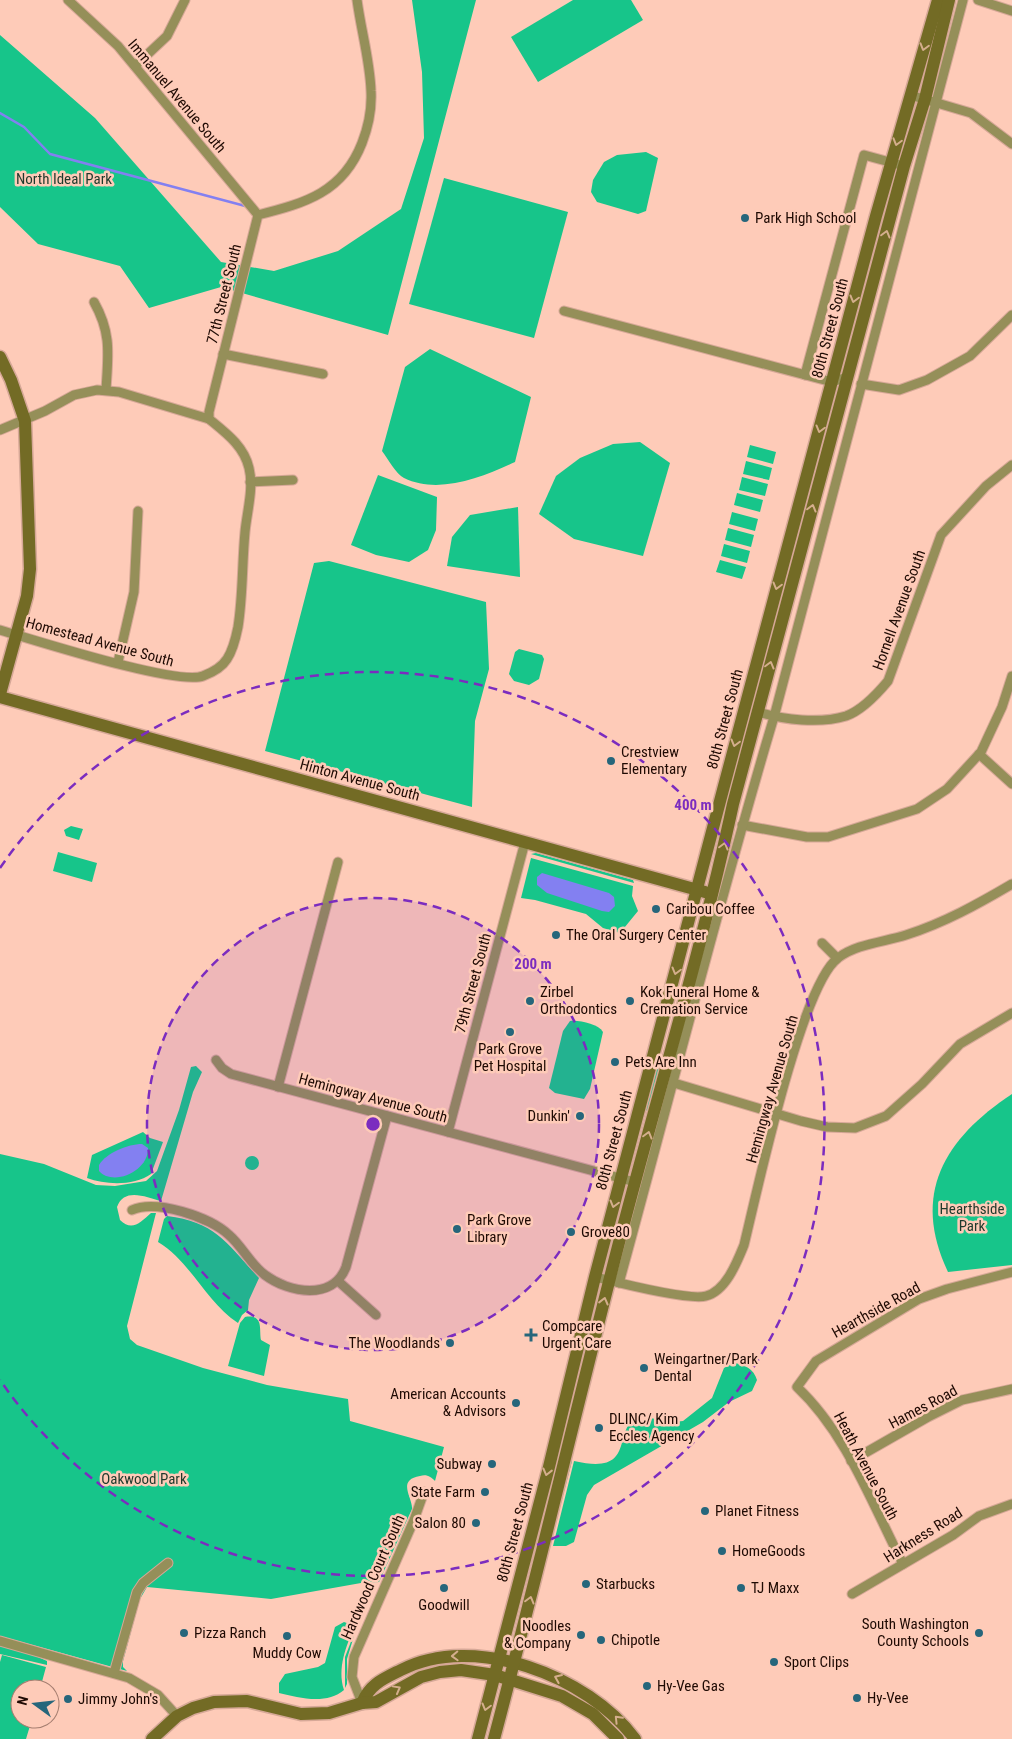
<svg xmlns="http://www.w3.org/2000/svg" width="1012" height="1739" font-family="'Roboto Condensed',sans-serif">
<style>
.green{fill:#17c58a}
.water{fill:#8380f1}
.lines{fill:none;stroke-linecap:round;stroke-linejoin:round}
.stream{stroke:#8380f1;stroke-width:2.5}
.street-casing{stroke:#d6a897;stroke-width:11}
.secondary-casing{stroke:#d6a897;stroke-width:15}
.street{stroke:#958f59;stroke-width:9}
.secondary{stroke:#736b25;stroke-width:12}
.oneway{stroke:#d4ae8c}
.ring{fill:none;stroke:#7b2cbf;stroke-width:2.5;stroke-dasharray:9 6}
.poi-dot{fill:#26667b;stroke:#fecbb8;stroke-width:2}
.labels{text-anchor:middle;dominant-baseline:central;stroke-width:5;stroke-linejoin:round;paint-order:stroke}
.street-label{font-size:15px;fill:#1f0a03;stroke:#fecbb8}
.park-label{font-size:15px;fill:#1f392c;stroke:#fecbb8}
.poi-label{font-size:15px;fill:#1f0a03;stroke:#fecbb8;text-anchor:start}
.centre{fill:#7b2cbf;stroke:#fecbb8;stroke-width:2.5}
.ring-label{font-size:15px;text-anchor:middle;font-weight:bold;fill:#7b2cbf;stroke:#fecbb8;stroke-width:5;stroke-linejoin:round;paint-order:stroke}
</style>
<rect width="100%" height="100%" fill="#fecbb8"/>
<g class="green">
<polygon points="412,0 476,0 388,335 221,287 149,308 120,266 38,244 0,207 0,35 95,118 221,262 274,271 338,251 401,209 424,138 422,72"/>
<polygon points="573,0 631,0 643,20 538,82 511,37"/>
<polygon points="646,152 658,158 646,211 638,214 597,202 591,192 593,180 604,162 617,155"/>
<polygon points="444,178 568,212 534,338 409,304"/>
<path d="M430,349l101,48 -16,65c-32,15 -76,33 -111,16 -8,-4 -16,-19 -22,-27l23,-84z"/>
<polygon points="640,442 670,463 643,556 574,539 539,514 556,476 580,458 613,444"/>
<polygon points="750,445 776,452 773,464 747,457"/>
<polygon points="746,461 772,468 769,480 743,474"/>
<polygon points="378,475 437,497 436,530 428,550 409,562 376,555 351,545"/>
<polygon points="742,477 768,484 765,496 739,490"/>
<polygon points="737,493 763,500 760,512 734,505"/>
<polygon points="518,507 520,577 447,566 452,537 470,515"/>
<polygon points="732,512 758,519 755,531 729,524"/>
<polygon points="728,528 754,535 751,547 725,540"/>
<polygon points="724,544 750,551 747,563 721,556"/>
<polygon points="720,560 746,567 742,579 716,572"/>
<polygon points="329,561 486,602 489,669 475,721 472,807 265,751 314,563"/>
<polygon points="519,649 542,655 544,659 539,679 529,685 514,681 509,674 515,652"/>
<polygon points="71,826 83,829 79,840 66,836 64,830"/>
<polygon points="58,852 97,863 92,882 53,871"/>
<polygon points="536,853 633,880 634,883 531,854"/>
<polygon points="531,858 633,886 632,896 638,911 620,933 603,928 586,914 535,900 521,898"/>
<path d="M570,1021c10,-1 28,3 33,11l-13,57 -6,10 -29,-6 -6,-5 14,-57z"/>
<polygon points="656,1063 661,1064 649,1111 644,1110"/>
<path d="M196,1066l6,6 -9,20 -32,109c-15,-4 -37,-14 -44,6l3,13c12,12 21,2 31,-7h5l-29,113 3,13 7,6 66,23 64,17 81,14 2,22 94,26 -9,34c-4,-4 -8,-7 -15,-5 -24,4 -7,22 -8,33l-33,73 -18,1 -90,16 -124,-12 -7,12 -17,62v6l4,4 -127,-35v-482l44,10 52,21 19,1 31,-5 11,-10 22,-61 12,-43z"/>
<path d="M1012,1094v171l-64,7c-37,-78 -4,-133 64,-178z"/>
<path d="M143,1132l7,6 13,4 -12,32c-17,12 -45,11 -64,4l5,-23z"/>
<circle cx="252" cy="1163" r="7"/>
<path d="M167,1216c50,6 61,29 92,62l-10,22 -1,10 -6,5 -4,8c-32,-21 -47,-61 -80,-81l6,-23z"/>
<path d="M245,1317c19,-3 14,12 16,23l9,5 -6,31 -36,-10 12,-43z"/>
<path d="M733,1363c11,1 21,6 24,17l-5,11 -23,11 -26,20 -109,63 -7,10 -13,47 -8,4h-13l21,-85c64,15 37,-31 64,-45l36,6 9,-1 29,-23 12,-30z"/>
<polygon points="570,1461 572,1461 550,1545"/>
<path d="M344,1622l11,4c-9,20 -18,42 -11,64 -17,15 -45,8 -65,3v-10l6,-9 33,-7 7,-4 10,-36z"/>
<polygon points="357,1626 347,1659 347,1684 345,1688 345,1657"/>
<polygon points="0,1644 29,1653 47,1661 47,1665 0,1654"/>
<polygon points="2,1655 46,1667 40,1689 20,1689 20,1719 32,1719 26,1739 0,1739 0,1662"/>
</g>
<g class="water">
<polygon points="542,873 609,893 614,897 615,906 609,912 602,911 547,893 537,885 537,877"/>
<path d="M142,1144l6,4c1,23 -35,39 -49,23v-6c7,-12 29,-21 43,-21z"/>
</g>
<g class="lines">
<polyline class="stream" points="0,113 24,127 50,154 249,207"/>
<g class="street-casing">
<g id="street">
<polyline points="68,0 118,46 258,215"/>
<polyline points="978,0 1012,11"/>
<polyline points="135,66 167,36 185,0"/>
<polyline points="910,95 971,113 1012,144"/>
<path d="M94,302c18,32 14,53 12,88"/>
<polyline points="564,311 832,382 847,377"/>
<polyline points="223,354 323,374"/>
<polyline points="805,375 864,155 897,164"/>
<polyline points="861,384 899,390 927,380 970,356 1012,315"/>
<polyline points="0,430 45,411 74,395 97,390 119,392 209,419"/>
<polyline points="250,482 293,480"/>
<path d="M0,630c35,10 177,56 203,46 8,-3 19,-9 24,-17 6,-9 9,-22 11,-32 5,-31 4,-64 7,-95 2,-21 9,-44 4,-64 -5,-22 -23,-35 -40,-49v-7l49,-197c48,-12 85,-23 104,-72 7,-18 10,-34 9,-52 -1,-30 -10,-61 -14,-91"/>
<polyline points="118,662 134,592 138,511"/>
<path d="M758,712c26,8 62,12 88,4 17,-6 32,-23 42,-35l53,-146 45,-49 26,-21"/>
<polyline points="979,754 1012,784"/>
<polyline points="742,825 807,837 828,837 917,809 947,789 981,752 1002,707 1012,676"/>
<polyline points="822,943 837,958"/>
<polyline points="216,1060 222,1068 231,1074 635,1182"/>
<polyline points="674,1083 801,1121 827,1127 855,1128 886,1116 922,1084 960,1044 1012,1013"/>
<polyline points="278,1087 338,862"/>
<polyline points="448,1132 525,842"/>
<path d="M132,1210c24,-11 78,7 97,25 13,11 21,29 36,40 24,18 68,26 81,-8l41,-151"/>
<path d="M595,1277c20,5 94,24 111,19 20,-5 31,-34 38,-51 13,-53 57,-260 94,-287 18,-14 46,-16 68,-23 38,-12 72,-31 106,-51"/>
<polyline points="338,1281 376,1315"/>
<path d="M619,1283c52,-189 99,-379 155,-566l189,-717"/>
<polyline points="851,1461 928,1417 962,1400 1012,1389"/>
<path d="M903,1564c-31,-60 -56,-130 -106,-177l19,-26 103,-62 28,-10 65,-17"/>
<polyline points="852,1594 953,1535 979,1516 1012,1504"/>
<polyline points="0,1641 129,1678 158,1695 177,1716"/>
<polyline points="114,1673 137,1592 143,1583 168,1563"/>
<polyline points="362,1703 352,1677 354,1657 414,1520 424,1492"/>
</g>
</g>
<g class="secondary-casing">
<g id="secondary">
<polyline points="0,357 11,380 25,421 30,569 27,596 0,694"/>
<polyline points="0,697 705,892"/>
<path d="M362,1703c8,-19 21,-24 39,-33 73,-38 187,6 234,69"/>
<polyline points="152,1739 177,1716 193,1708 214,1702 247,1701 301,1714 329,1713 362,1703 376,1702 421,1677 440,1672 461,1670 495,1675 562,1696 593,1714 618,1739"/>
<polyline points="478,1739 548,1471 595,1277 724,786 876,216 938,0"/>
<path d="M494,1739c45,-169 84,-339 128,-508 37,-142 80,-283 111,-427l171,-638 21,-67 24,-99"/>
</g>
</g>
<use href="#street" class="street"/>
<use href="#secondary" class="secondary"/>
</g>
<defs><path id="oneway-chevron" d="M-2-3.5L2.5 0L-2 3.5" fill="none" stroke-width="1.6" stroke-linecap="round" stroke-linejoin="round" transform="scale(1.25)"/></defs>
<g class="oneway">
<use href="#oneway-chevron" transform="translate(924 47) rotate(106)"/>
<use href="#oneway-chevron" transform="translate(897 142) rotate(106)"/>
<use href="#oneway-chevron" transform="translate(886 234) rotate(-75)"/>
<use href="#oneway-chevron" transform="translate(854 299) rotate(105)"/>
<use href="#oneway-chevron" transform="translate(820 429) rotate(105)"/>
<use href="#oneway-chevron" transform="translate(812 508) rotate(-75)"/>
<use href="#oneway-chevron" transform="translate(777 586) rotate(105)"/>
<use href="#oneway-chevron" transform="translate(770 665) rotate(-75)"/>
<use href="#oneway-chevron" transform="translate(735 743) rotate(105)"/>
<use href="#oneway-chevron" transform="translate(724 846) rotate(-75)"/>
<use href="#oneway-chevron" transform="translate(676 971) rotate(105)"/>
<use href="#oneway-chevron" transform="translate(648 1135) rotate(-75)"/>
<use href="#oneway-chevron" transform="translate(614 1204) rotate(105)"/>
<use href="#oneway-chevron" transform="translate(604 1301) rotate(-76)"/>
<use href="#oneway-chevron" transform="translate(547 1472) rotate(104)"/>
<use href="#oneway-chevron" transform="translate(530 1600) rotate(-75)"/>
<use href="#oneway-chevron" transform="translate(455 1656) rotate(178)"/>
<use href="#oneway-chevron" transform="translate(558 1678) rotate(-157)"/>
<use href="#oneway-chevron" transform="translate(397 1689) rotate(-29)"/>
<use href="#oneway-chevron" transform="translate(486 1707) rotate(105)"/>
<use href="#oneway-chevron" transform="translate(618 1719) rotate(-134)"/>
</g>
<circle cx="373" cy="1124" r="226" fill="#7b2cbf" fill-opacity=".12"/>
<g class="ring">
<circle cx="373" cy="1124" r="226"/>
<path d="M0 868A452 452 0 1 1 0 1380"/>
</g>
<g class="poi-dot">
<circle cx="745" cy="218" r="5"/>
<circle cx="611" cy="761" r="5"/>
<circle cx="656" cy="909" r="5"/>
<circle cx="556" cy="935" r="5"/>
<circle cx="530" cy="1001" r="5"/>
<circle cx="630" cy="1001" r="5"/>
<circle cx="510" cy="1032" r="5"/>
<circle cx="615" cy="1062" r="5"/>
<circle cx="580" cy="1116" r="5"/>
<circle cx="457" cy="1229" r="5"/>
<circle cx="571" cy="1232" r="5"/>
<path d="M528.5 1327.5h5v5h5v5h-5v5h-5v-5h-5v-5h5z"/>
<circle cx="450" cy="1343" r="5"/>
<circle cx="644" cy="1368" r="5"/>
<circle cx="516" cy="1403" r="5"/>
<circle cx="599" cy="1428" r="5"/>
<circle cx="492" cy="1464" r="5"/>
<circle cx="485" cy="1492" r="5"/>
<circle cx="705" cy="1511" r="5"/>
<circle cx="476" cy="1523" r="5"/>
<circle cx="722" cy="1551" r="5"/>
<circle cx="586" cy="1584" r="5"/>
<circle cx="444" cy="1588" r="5"/>
<circle cx="741" cy="1588" r="5"/>
<circle cx="184" cy="1633" r="5"/>
<circle cx="979" cy="1633" r="5"/>
<circle cx="581" cy="1635" r="5"/>
<circle cx="287" cy="1636" r="5"/>
<circle cx="601" cy="1640" r="5"/>
<circle cx="774" cy="1662" r="5"/>
<circle cx="647" cy="1686" r="5"/>
<circle cx="857" cy="1698" r="5"/>
<circle cx="68" cy="1699" r="5"/>
</g>
<g class="labels">
<g class="street-label">
<text transform="translate(177 96) rotate(50)">Immanuel Avenue South</text>
<text transform="translate(224 294) rotate(-76)">77th Street South</text>
<text transform="translate(830 328) rotate(-75)">80th Street South</text>
<text transform="translate(899 610) rotate(-70)">Hornell Avenue South</text>
<text transform="translate(100 642) rotate(15)">Homestead Avenue South</text>
<text transform="translate(725 719) rotate(-75)">80th Street South</text>
<text transform="translate(360 780) rotate(15)">Hinton Avenue South</text>
<text transform="translate(473 983) rotate(-75)">79th Street South</text>
<text transform="translate(772 1089) rotate(-74)">Hemingway Avenue South</text>
<text transform="translate(373 1098) rotate(15)">Hemingway Avenue South</text>
<text transform="translate(614 1140) rotate(-75)">80th Street South</text>
<text transform="translate(876 1310) rotate(-29)">Hearthside Road</text>
<text transform="translate(923 1407) rotate(-28)">Hames Road</text>
<text transform="translate(866 1466) rotate(62)">Heath Avenue South</text>
<text transform="translate(515 1532) rotate(-75)">80th Street South</text>
<text transform="translate(923 1535) rotate(-32)">Harkness Road</text>
<text transform="translate(373 1577) rotate(-66)">Hardwood Court South</text>
</g>
<g class="park-label">
<text x="64" y="179">North Ideal Park</text>
<text x="972" y="1209">Hearthside<tspan x="972" dy="17">Park</tspan></text>
<text x="144" y="1479">Oakwood Park</text>
</g>
<g class="poi-label">
<text x="755" y="218">Park High School</text>
<text x="621" y="752">Crestview<tspan x="621" dy="17">Elementary</tspan></text>
<text x="666" y="909">Caribou Coffee</text>
<text x="566" y="935">The Oral Surgery Center</text>
<text x="540" y="992">Zirbel<tspan x="540" dy="17">Orthodontics</tspan></text>
<text x="640" y="992">Kok Funeral Home &amp;<tspan x="640" dy="17">Cremation Service</tspan></text>
<text x="510" y="1049" text-anchor="middle">Park Grove<tspan x="510" dy="17">Pet Hospital</tspan></text>
<text x="625" y="1062">Pets Are Inn</text>
<text x="570" y="1116" text-anchor="end">Dunkin'</text>
<text x="467" y="1220">Park Grove<tspan x="467" dy="17">Library</tspan></text>
<text x="581" y="1232">Grove80</text>
<text x="542" y="1326">Compcare<tspan x="542" dy="17">Urgent Care</tspan></text>
<text x="440" y="1343" text-anchor="end">The Woodlands</text>
<text x="654" y="1359">Weingartner/Park<tspan x="654" dy="17">Dental</tspan></text>
<text x="506" y="1394" text-anchor="end">American Accounts<tspan x="506" dy="17">&amp; Advisors</tspan></text>
<text x="609" y="1419">DLINC/ Kim<tspan x="609" dy="17">Eccles Agency</tspan></text>
<text x="482" y="1464" text-anchor="end">Subway</text>
<text x="475" y="1492" text-anchor="end">State Farm</text>
<text x="715" y="1511">Planet Fitness</text>
<text x="466" y="1523" text-anchor="end">Salon 80</text>
<text x="732" y="1551">HomeGoods</text>
<text x="596" y="1584">Starbucks</text>
<text x="751" y="1588">TJ Maxx</text>
<text x="444" y="1605" text-anchor="middle">Goodwill</text>
<text x="969" y="1624" text-anchor="end">South Washington<tspan x="969" dy="17">County Schools</tspan></text>
<text x="571" y="1626" text-anchor="end">Noodles<tspan x="571" dy="17">&amp; Company</tspan></text>
<text x="194" y="1633">Pizza Ranch</text>
<text x="611" y="1640">Chipotle</text>
<text x="287" y="1653" text-anchor="middle">Muddy Cow</text>
<text x="784" y="1662">Sport Clips</text>
<text x="657" y="1686">Hy-Vee Gas</text>
<text x="867" y="1698">Hy-Vee</text>
<text x="78" y="1699">Jimmy John's</text>
</g>
</g>
<circle cx="373" cy="1124" r="8" class="centre"/>
<g class="ring-label">
<text x="693" y="810">400 m</text>
<text x="533" y="969">200 m</text>
</g>
<g transform="translate(35 1704) rotate(285)"><circle r="24" fill="#fecbb8" stroke="#a57e70"/>
<path d="M0-4L9 19L0 12L-9 19Z" fill="#26667b"/>
<text y="-8" font-size="14" font-weight="bold" text-anchor="middle" fill="#1f0a03">N</text>
</g>
</svg>
